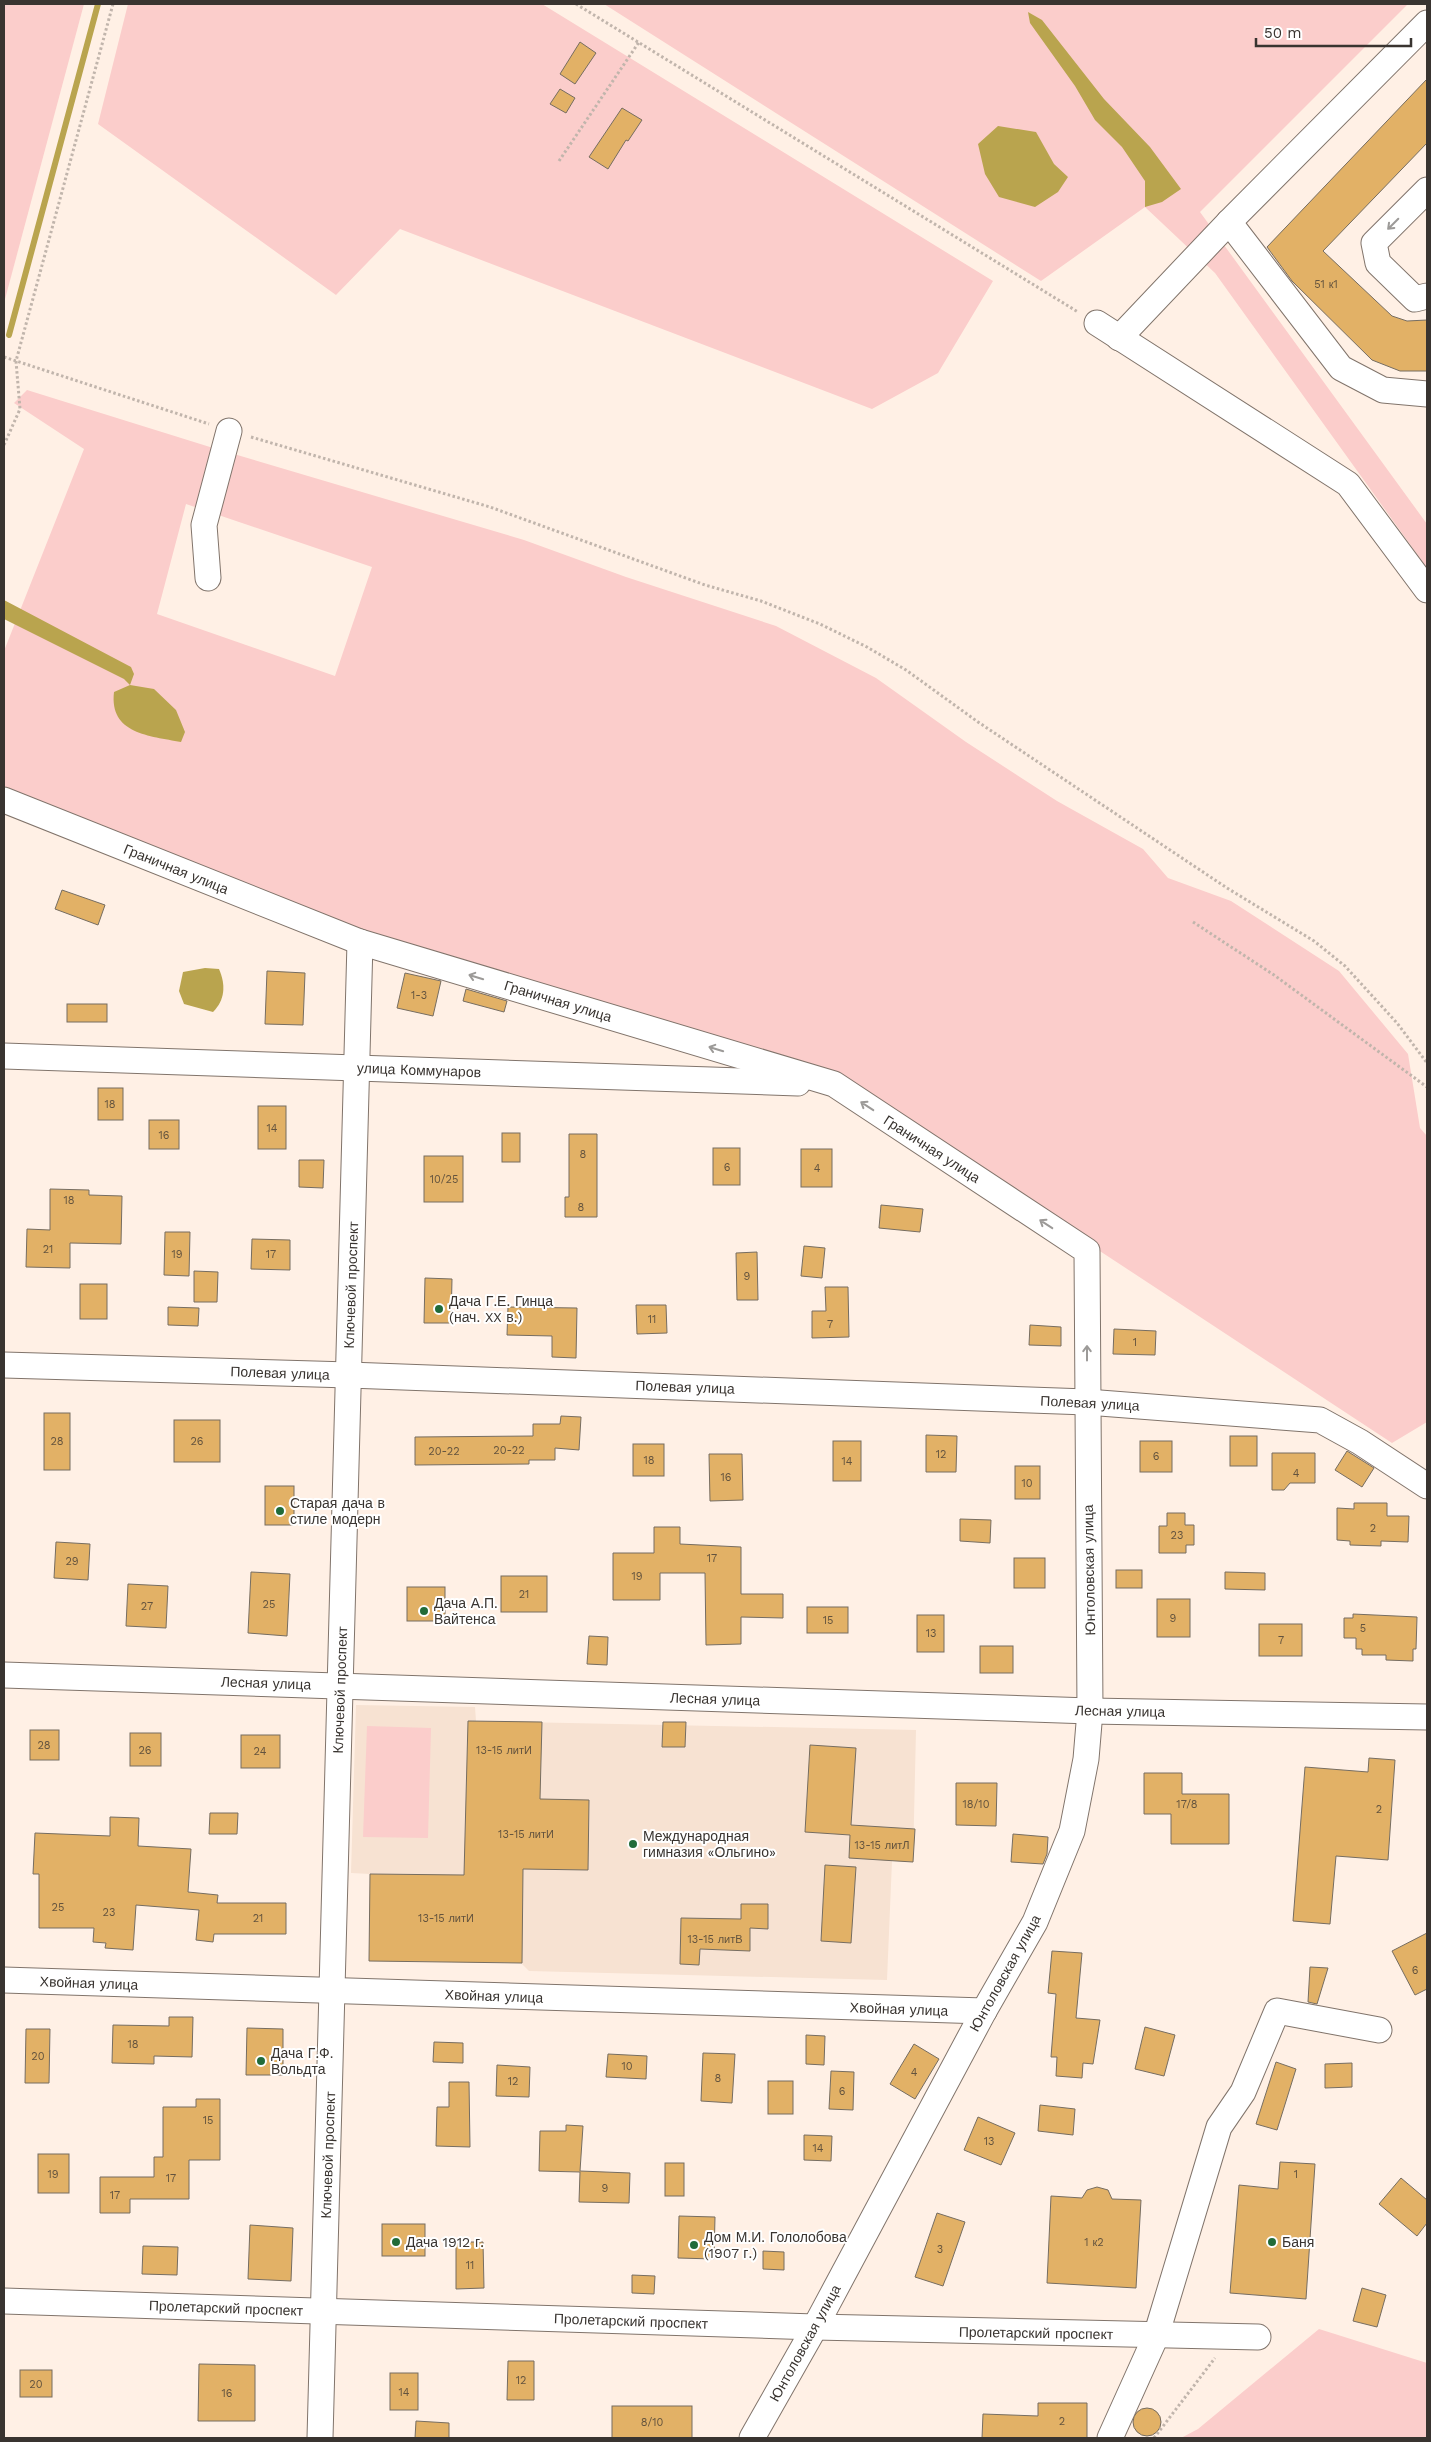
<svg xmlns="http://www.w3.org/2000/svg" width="1431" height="2442" font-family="'Work Sans',sans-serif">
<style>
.built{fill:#f7e2d2}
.green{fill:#fbcdcb;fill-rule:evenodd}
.water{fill:#b9a44e}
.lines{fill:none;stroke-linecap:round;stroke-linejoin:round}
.stream{stroke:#b9a44e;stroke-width:6}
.building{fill:#e2b166;stroke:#766d61}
.minor-casing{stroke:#81746b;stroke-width:27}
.path{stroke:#c1b5ac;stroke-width:3;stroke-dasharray:2.5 2.5;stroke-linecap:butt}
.minor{stroke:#fff;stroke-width:25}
.oneway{stroke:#9c9a98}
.poi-dot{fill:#216b39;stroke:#fff;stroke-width:2}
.labels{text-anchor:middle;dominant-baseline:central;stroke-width:4;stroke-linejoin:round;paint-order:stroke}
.number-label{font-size:11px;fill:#63533e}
.street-label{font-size:14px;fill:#393430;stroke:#fff}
.poi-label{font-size:14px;fill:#393430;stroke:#fff;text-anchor:start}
</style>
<rect width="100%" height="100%" fill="#fff0e5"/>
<polygon class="built" points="356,1705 475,1707 476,1721 916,1730 913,1862 892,1861 887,1980 529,1971 521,1963 370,1960 370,1874 351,1873"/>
<g class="green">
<polygon points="4,4 84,4 4,303"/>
<polygon points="128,4 542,4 993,281 938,373 872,409 400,229 336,295 98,124"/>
<polygon points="604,4 1408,4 1200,212 1427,524 1427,568 1215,273 1145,207 1041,281"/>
<path d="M27,390l183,57 314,93 102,37 150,49 100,52 90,64 91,59 86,48 25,29 63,23 108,70 69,83 12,74 7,8v286l-35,21 -557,-366 -472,-145 -359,-140v-141l80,-202 -70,-46zM186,504l186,63 -37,109 -178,-62z"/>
<polygon points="367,1726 431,1728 428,1838 363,1837"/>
<polygon points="1319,2329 1427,2363 1427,2438 1181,2438 1198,2429"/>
</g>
<g class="water">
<polygon points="1028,12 1042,20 1104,99 1150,147 1181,189 1162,202 1145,207 1145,181 1122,147 1095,120 1075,86 1030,23"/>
<polygon points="998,126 1036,132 1054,164 1068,177 1058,192 1035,207 999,197 985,174 978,144"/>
<path d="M4,600l127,67 3,7 -4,11 24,4 22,21 9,22 -4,10c-31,-6 -72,-8 -67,-50l16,-7 -6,-6 -120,-60z"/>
<path d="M205,968l14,1c7,16 6,31 -6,43l-29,-8 -5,-13 4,-19z"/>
</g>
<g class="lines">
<polyline class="stream" points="9,335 98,4"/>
</g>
<g class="building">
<polygon points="580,42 596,53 575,84 560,74"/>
<polygon points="1427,79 1427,143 1323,251 1392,316 1407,321 1427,320 1427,371 1400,371 1372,360 1292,281 1267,247"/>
<polygon points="560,89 575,98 566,113 550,104"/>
<polygon points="622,108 642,120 628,141 626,140 608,169 589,157"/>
<polygon points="62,890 105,905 98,925 55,909"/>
<polygon points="267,971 305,973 303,1025 265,1024"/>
<polygon points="405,973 441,981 433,1016 397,1008"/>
<polygon points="466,989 507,1001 504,1012 463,1001"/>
<rect x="67" y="1004" width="40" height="18"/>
<rect x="98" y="1088" width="25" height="32"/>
<rect x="258" y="1106" width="28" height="43"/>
<rect x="149" y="1120" width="30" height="29"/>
<rect x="502" y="1133" width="18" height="29"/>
<polygon points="569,1134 597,1134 597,1217 565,1217 565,1197 569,1197"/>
<rect x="713" y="1148" width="27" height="37"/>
<rect x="801" y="1149" width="31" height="38"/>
<rect x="424" y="1156" width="39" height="46"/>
<polygon points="299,1160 324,1160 323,1188 299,1187"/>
<polygon points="50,1189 89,1190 89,1195 122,1196 121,1244 70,1243 70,1268 26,1267 27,1229 50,1230"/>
<polygon points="881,1205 923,1209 920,1232 879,1228"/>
<polygon points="165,1232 190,1232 189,1276 164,1275"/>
<polygon points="252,1239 290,1240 290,1270 251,1269"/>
<polygon points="804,1246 825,1248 822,1278 801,1276"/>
<polygon points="757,1252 758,1300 737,1300 736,1253"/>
<polygon points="194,1271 218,1272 217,1302 194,1302"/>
<polygon points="425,1278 452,1279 451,1323 424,1323"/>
<rect x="80" y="1284" width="27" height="35"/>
<polygon points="825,1287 848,1287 849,1337 812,1338 812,1311 826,1311"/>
<polygon points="636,1305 666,1305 667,1333 637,1334"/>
<polygon points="168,1307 199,1308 198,1326 168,1325"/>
<polygon points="508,1307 577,1308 576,1358 552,1357 552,1336 507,1335"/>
<polygon points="1030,1325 1061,1327 1061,1346 1029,1345"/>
<polygon points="1114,1329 1156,1331 1155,1355 1113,1354"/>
<rect x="44" y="1413" width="26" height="57"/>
<polygon points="561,1416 581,1417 579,1450 555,1448 555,1460 529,1460 529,1464 415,1465 415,1437 533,1436 533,1424 560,1424"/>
<rect x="174" y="1420" width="46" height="42"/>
<polygon points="926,1435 957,1436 956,1472 926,1472"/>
<rect x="1230" y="1436" width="27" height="30"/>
<rect x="833" y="1441" width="28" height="40"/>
<rect x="1140" y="1441" width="32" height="31"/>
<rect x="633" y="1444" width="31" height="32"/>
<polygon points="1347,1451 1374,1468 1362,1487 1335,1470"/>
<polygon points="1272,1453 1315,1453 1315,1483 1290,1483 1284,1490 1272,1490"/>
<polygon points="709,1454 742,1454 743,1500 710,1501"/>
<rect x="1015" y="1466" width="25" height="33"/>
<rect x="265" y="1486" width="29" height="39"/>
<polygon points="1354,1503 1387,1503 1387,1516 1409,1516 1408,1542 1381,1541 1381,1546 1350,1545 1350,1541 1337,1540 1337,1508 1354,1509"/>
<polygon points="1167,1513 1185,1513 1185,1525 1194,1525 1194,1545 1186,1545 1186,1553 1159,1553 1159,1526 1167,1526"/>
<polygon points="960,1519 991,1520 990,1543 960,1541"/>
<polygon points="654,1527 680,1527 680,1544 741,1547 741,1594 783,1594 783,1618 741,1617 741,1644 706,1645 705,1573 660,1573 660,1600 613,1600 613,1553 654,1553"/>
<polygon points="56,1542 90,1544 88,1580 54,1578"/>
<rect x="1014" y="1558" width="31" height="30"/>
<rect x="1116" y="1570" width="26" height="18"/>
<polygon points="251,1572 290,1574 287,1636 248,1633"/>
<polygon points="1225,1572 1265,1573 1265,1590 1225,1589"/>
<rect x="501" y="1576" width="46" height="36"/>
<polygon points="128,1584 168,1586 166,1628 126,1626"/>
<rect x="407" y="1587" width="38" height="34"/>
<rect x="1157" y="1599" width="33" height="38"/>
<rect x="807" y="1607" width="41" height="26"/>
<polygon points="1353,1614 1417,1617 1416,1649 1413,1649 1413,1661 1386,1660 1386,1655 1362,1655 1362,1649 1356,1649 1356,1638 1344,1638 1344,1618 1353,1618"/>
<rect x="917" y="1615" width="27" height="37"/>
<rect x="1259" y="1624" width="43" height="32"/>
<polygon points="589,1636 608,1637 607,1665 587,1664"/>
<rect x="980" y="1646" width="33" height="27"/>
<polygon points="468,1721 542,1722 540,1799 589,1800 588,1870 523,1869 522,1963 369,1961 370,1874 464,1875"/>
<polygon points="663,1722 686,1722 685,1747 662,1747"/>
<rect x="30" y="1730" width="29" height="30"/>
<rect x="130" y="1733" width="31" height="33"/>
<rect x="241" y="1735" width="39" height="33"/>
<polygon points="810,1745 856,1748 851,1825 915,1829 913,1862 849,1858 850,1835 805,1832"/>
<polygon points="1369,1758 1395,1760 1388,1860 1336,1856 1330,1924 1293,1921 1305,1767 1368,1772"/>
<polygon points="1144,1773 1182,1773 1182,1794 1229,1794 1229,1844 1171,1844 1171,1814 1144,1814"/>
<polygon points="956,1783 997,1783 996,1826 956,1825"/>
<polygon points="210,1813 238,1813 237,1834 209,1834"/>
<polygon points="110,1817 139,1818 138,1846 191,1849 188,1892 218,1895 217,1903 286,1903 286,1934 214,1934 213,1942 196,1940 199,1910 136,1905 133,1950 105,1948 106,1943 93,1942 94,1928 39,1928 39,1874 33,1874 35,1833 110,1836"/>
<polygon points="1013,1834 1048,1837 1047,1854 1043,1864 1011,1862"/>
<polygon points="825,1865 856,1867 851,1943 821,1941"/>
<polygon points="741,1904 768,1904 768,1929 750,1928 750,1951 700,1949 699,1965 680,1964 681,1918 741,1919"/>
<polygon points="1427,1933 1427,1989 1415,1995 1392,1951"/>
<polygon points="1052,1951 1082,1953 1076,2018 1100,2020 1093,2064 1083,2063 1082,2078 1056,2076 1057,2057 1051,2057 1056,1994 1048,1993"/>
<polygon points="1310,1967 1328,1968 1317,2004 1308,2002"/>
<polygon points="169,2017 193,2017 192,2057 154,2056 154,2064 112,2063 113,2025 169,2026"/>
<polygon points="1145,2027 1175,2035 1164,2076 1135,2069"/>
<polygon points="247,2028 283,2029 283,2075 246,2075"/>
<polygon points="26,2029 50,2029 49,2083 25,2083"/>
<polygon points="806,2035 825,2036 824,2065 806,2064"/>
<polygon points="434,2042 463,2043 463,2063 433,2062"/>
<polygon points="914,2044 939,2059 915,2099 890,2084"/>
<polygon points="703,2053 735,2054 732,2103 701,2101"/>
<polygon points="608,2054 647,2056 646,2079 606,2077"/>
<polygon points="1276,2062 1296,2069 1277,2130 1256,2124"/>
<polygon points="1352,2063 1352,2087 1325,2088 1325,2064"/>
<polygon points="497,2065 530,2067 529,2097 496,2096"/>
<polygon points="831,2071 854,2072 853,2110 829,2109"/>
<rect x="768" y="2081" width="25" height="33"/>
<polygon points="449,2082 469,2082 470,2147 436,2146 437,2107 449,2107"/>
<polygon points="196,2099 220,2099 220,2160 189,2160 189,2199 130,2199 130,2213 100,2213 100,2177 154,2177 154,2157 163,2157 163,2107 196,2107"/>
<polygon points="1040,2105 1075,2109 1073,2135 1038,2131"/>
<polygon points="978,2117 1015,2133 1001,2165 964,2150"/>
<polygon points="566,2125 583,2126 580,2171 630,2173 629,2203 579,2202 580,2172 539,2171 540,2131 566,2131"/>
<polygon points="804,2135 832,2136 831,2161 804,2160"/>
<rect x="38" y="2154" width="31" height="39"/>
<polygon points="1280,2162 1315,2164 1306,2299 1230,2293 1239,2185 1278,2189"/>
<rect x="665" y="2163" width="19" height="33"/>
<polygon points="1401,2178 1427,2200 1427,2223 1417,2236 1379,2204"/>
<polygon points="1097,2187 1108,2190 1112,2199 1141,2200 1136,2288 1047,2283 1051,2196 1082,2198 1087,2190"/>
<polygon points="937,2213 965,2222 943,2286 915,2277"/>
<polygon points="679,2216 715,2217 714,2259 678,2258"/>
<rect x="382" y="2224" width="43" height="32"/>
<polygon points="250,2225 293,2228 291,2281 248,2279"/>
<polygon points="456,2242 483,2242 484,2288 456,2289"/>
<polygon points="143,2246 178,2247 177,2275 142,2274"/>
<polygon points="763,2251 784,2252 784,2270 763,2269"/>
<polygon points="632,2275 655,2276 654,2294 632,2293"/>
<polygon points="1362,2288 1386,2295 1377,2327 1353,2321"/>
<polygon points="508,2361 534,2361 534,2400 507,2400"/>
<polygon points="199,2364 255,2365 255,2421 198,2421"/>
<rect x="20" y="2370" width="32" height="27"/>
<rect x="390" y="2373" width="28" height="37"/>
<polygon points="1038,2403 1087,2403 1087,2438 982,2438 983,2414 1038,2416"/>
<rect x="612" y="2406" width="80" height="32"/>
<circle cx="1147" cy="2422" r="14"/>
<polygon points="416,2421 449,2423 449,2438 415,2438"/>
</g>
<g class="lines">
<g class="minor-casing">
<g id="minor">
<polyline points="1427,190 1374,243 1378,263 1415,299 1427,296"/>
<polyline points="1229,222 1341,368 1383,390 1427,394"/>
<polyline points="1097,323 1348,484 1427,590"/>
<polyline points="1119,338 1229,222 1427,23"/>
<polyline points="208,578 204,525 229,431"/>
<polyline points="4,800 360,942 834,1084 1087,1251 1090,1711 1086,1759 1072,1831 1035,1922 984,2011 815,2327 752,2438"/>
<polyline points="4,1056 798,1083"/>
<polyline points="4,1365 349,1375 1087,1402 1320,1420 1360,1442 1427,1486"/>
<polyline points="4,1675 1090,1711 1427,1717"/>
<polyline points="4,1980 984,2011"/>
<polyline points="4,2301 815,2327 1258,2337"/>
<polyline points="320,2438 360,942"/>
<polyline points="1110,2438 1156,2336 1219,2127 1243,2092 1277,2011 1379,2030"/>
</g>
</g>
<g class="path">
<polyline points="576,4 1078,312"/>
<polyline points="559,161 639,42"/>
<polyline points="4,357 209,424"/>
<polyline points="251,437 490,507 705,585 761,601 820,624 867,647 906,670 978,722 1227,888 1314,941 1345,966 1397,1023 1427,1063"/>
<polyline points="4,445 20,409 16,361 113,4"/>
<polyline points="1193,922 1274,975 1427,1087"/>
<polyline points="1154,2438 1215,2358"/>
</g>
<use href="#minor" class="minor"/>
</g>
<defs><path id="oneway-shaft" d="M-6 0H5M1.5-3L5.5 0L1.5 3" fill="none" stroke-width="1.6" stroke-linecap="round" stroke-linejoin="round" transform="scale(1.25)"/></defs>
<g class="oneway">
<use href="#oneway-shaft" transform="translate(1393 224) rotate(135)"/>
<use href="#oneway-shaft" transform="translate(476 977) rotate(-163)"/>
<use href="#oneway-shaft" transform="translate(716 1049) rotate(-163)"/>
<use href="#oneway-shaft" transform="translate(867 1106) rotate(-147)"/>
<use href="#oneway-shaft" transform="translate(1046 1224) rotate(-147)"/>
<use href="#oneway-shaft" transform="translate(1087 1353) rotate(-90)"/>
</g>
<g class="poi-dot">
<circle cx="439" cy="1309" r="5"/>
<circle cx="280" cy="1511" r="5"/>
<circle cx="424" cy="1611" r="5"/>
<circle cx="633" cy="1844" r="5"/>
<circle cx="261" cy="2061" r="5"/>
<circle cx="396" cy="2242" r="5"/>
<circle cx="1272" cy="2242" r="5"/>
<circle cx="694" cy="2245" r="5"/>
</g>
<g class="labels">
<g class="number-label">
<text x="1326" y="284">51 к1</text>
<text x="419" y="995">1-3</text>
<text x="110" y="1104">18</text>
<text x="272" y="1128">14</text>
<text x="164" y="1135">16</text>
<text x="583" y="1154">8</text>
<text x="727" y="1167">6</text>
<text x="817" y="1168">4</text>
<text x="444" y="1179">10/25</text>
<text x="69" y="1200">18</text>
<text x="581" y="1207">8</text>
<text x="48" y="1249">21</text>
<text x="177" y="1254">19</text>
<text x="271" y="1254">17</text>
<text x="747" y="1276">9</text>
<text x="652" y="1319">11</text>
<text x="830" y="1324">7</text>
<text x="1135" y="1342">1</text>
<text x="57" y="1441">28</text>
<text x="197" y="1441">26</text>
<text x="509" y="1450">20-22</text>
<text x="444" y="1451">20-22</text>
<text x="941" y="1454">12</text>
<text x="1156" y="1456">6</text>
<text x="649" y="1460">18</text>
<text x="847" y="1461">14</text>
<text x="1296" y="1473">4</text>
<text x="726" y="1477">16</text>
<text x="1027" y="1483">10</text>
<text x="1373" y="1528">2</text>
<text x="1177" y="1535">23</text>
<text x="712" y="1558">17</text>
<text x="72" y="1561">29</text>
<text x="637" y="1576">19</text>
<text x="524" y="1594">21</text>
<text x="269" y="1604">25</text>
<text x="147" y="1606">27</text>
<text x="1173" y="1618">9</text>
<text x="828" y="1620">15</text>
<text x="1363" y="1628">5</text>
<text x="931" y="1633">13</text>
<text x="1281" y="1640">7</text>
<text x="44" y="1745">28</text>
<text x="145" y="1750">26</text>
<text x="504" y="1750">13-15 литИ</text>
<text x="260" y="1751">24</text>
<text x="976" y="1804">18/10</text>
<text x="1187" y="1804">17/8</text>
<text x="1379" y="1809">2</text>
<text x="526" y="1834">13-15 литИ</text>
<text x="882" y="1845">13-15 литЛ</text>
<text x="58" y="1907">25</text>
<text x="109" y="1912">23</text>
<text x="258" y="1918">21</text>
<text x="446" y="1918">13-15 литИ</text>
<text x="715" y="1939">13-15 литВ</text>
<text x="1415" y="1970">6</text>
<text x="133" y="2044">18</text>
<text x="38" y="2056">20</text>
<text x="627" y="2066">10</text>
<text x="914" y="2072">4</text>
<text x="718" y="2078">8</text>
<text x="513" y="2081">12</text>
<text x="842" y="2091">6</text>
<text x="208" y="2120">15</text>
<text x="989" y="2141">13</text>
<text x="818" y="2148">14</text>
<text x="53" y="2174">19</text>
<text x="1296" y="2174">1</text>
<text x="171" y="2178">17</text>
<text x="605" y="2188">9</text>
<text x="115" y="2195">17</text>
<text x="1094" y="2242">1 к2</text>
<text x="940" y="2249">3</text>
<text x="470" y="2265">11</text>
<text x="521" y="2380">12</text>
<text x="36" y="2384">20</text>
<text x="404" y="2392">14</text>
<text x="227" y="2393">16</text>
<text x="1062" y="2421">2</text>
<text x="652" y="2422">8/10</text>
</g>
<g class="street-label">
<text transform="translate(176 869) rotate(22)">Граничная улица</text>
<text transform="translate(558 1001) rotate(17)">Граничная улица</text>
<text transform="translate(419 1070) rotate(2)">улица Коммунаров</text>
<text transform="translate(932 1149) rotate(33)">Граничная улица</text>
<text transform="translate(351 1285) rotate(-88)">Ключевой проспект</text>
<text transform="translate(280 1373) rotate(2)">Полевая улица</text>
<text transform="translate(685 1387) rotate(2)">Полевая улица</text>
<text transform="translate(1090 1403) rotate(3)">Полевая улица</text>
<text transform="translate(1089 1570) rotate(-91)">Юнтоловская улица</text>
<text transform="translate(266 1683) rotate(2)">Лесная улица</text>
<text transform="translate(340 1690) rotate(-88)">Ключевой проспект</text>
<text transform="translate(715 1699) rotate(2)">Лесная улица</text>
<text transform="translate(1120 1711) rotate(1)">Лесная улица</text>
<text transform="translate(1005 1973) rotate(-61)">Юнтоловская улица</text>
<text transform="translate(89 1983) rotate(2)">Хвойная улица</text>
<text transform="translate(494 1996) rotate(2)">Хвойная улица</text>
<text transform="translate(899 2009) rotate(2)">Хвойная улица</text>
<text transform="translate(328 2155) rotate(-88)">Ключевой проспект</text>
<text transform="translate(226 2308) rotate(2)">Пролетарский проспект</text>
<text transform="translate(631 2321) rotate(2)">Пролетарский проспект</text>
<text transform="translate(1036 2333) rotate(1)">Пролетарский проспект</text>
<text transform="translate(805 2343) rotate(-61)">Юнтоловская улица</text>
</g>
<g class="poi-label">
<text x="449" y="1301">Дача Г.Е. Гинца<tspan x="449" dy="16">(нач. XX в.)</tspan></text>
<text x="290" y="1503">Старая дача в<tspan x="290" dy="16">стиле модерн</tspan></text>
<text x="434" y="1603">Дача А.П.<tspan x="434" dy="16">Вайтенса</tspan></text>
<text x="643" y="1836">Международная<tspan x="643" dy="16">гимназия «Ольгино»</tspan></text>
<text x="271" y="2053">Дача Г.Ф.<tspan x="271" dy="16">Вольдта</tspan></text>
<text x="704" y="2237">Дом М.И. Гололобова<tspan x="704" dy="16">(1907 г.)</tspan></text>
<text x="406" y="2242">Дача 1912 г.</text>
<text x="1282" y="2242">Баня</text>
</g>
</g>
<rect width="1431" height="2442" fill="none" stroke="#393430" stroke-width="10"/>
<path d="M1256 38v8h155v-8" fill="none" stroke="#393430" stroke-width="2.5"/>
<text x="1264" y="38" font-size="15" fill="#393430" stroke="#ffffff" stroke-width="4" paint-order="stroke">50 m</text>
</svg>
